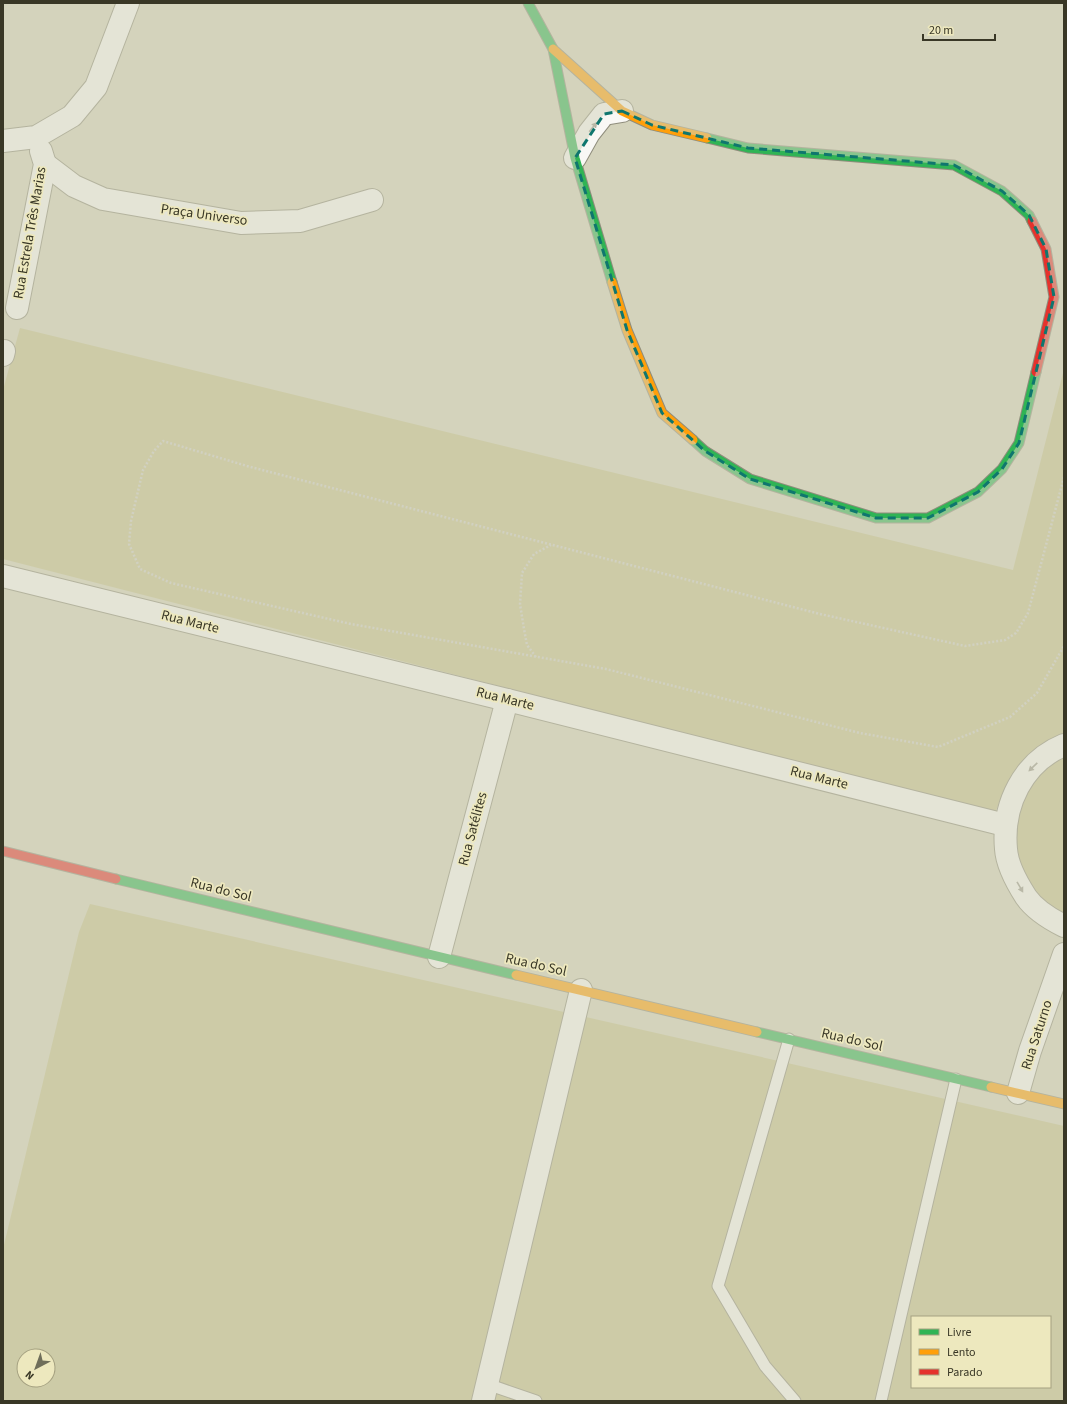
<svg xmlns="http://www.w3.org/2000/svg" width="1067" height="1404" font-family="'Source Sans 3',sans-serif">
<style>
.green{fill:#c6c18f;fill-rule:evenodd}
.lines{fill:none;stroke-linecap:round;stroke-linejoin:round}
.lane-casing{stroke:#8f8d7c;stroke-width:13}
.street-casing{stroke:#8f8d7c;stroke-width:24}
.fast-casing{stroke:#8f8d7c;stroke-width:11}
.slow-casing{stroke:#8f8d7c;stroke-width:11}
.jam-casing{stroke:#8f8d7c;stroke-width:11}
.path{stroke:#cecec7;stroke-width:2.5;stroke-dasharray:2 2;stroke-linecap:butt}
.lane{stroke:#f9f8f5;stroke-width:11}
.street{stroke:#f9f8f5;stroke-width:22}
.fast{stroke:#30b455;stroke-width:9}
.slow{stroke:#ff9f0a;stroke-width:9}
.jam{stroke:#e5322d;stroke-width:9}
.oneway{fill:#99988e}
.marked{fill:none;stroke:#0f766e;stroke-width:3;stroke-dasharray:8 5;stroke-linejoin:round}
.labels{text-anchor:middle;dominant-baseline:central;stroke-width:3.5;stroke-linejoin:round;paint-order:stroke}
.street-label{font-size:14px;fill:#393726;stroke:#ede8be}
</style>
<rect width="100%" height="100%" fill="#d4d3bc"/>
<g class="green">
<path d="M20,328l993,242 51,-201v366c-7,4 -15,7 -22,11 -25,16 -37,41 -47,67l-992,-254v-169z"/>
<path d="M1064,756v159c-42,-23 -60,-71 -41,-116 2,-4 4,-9 7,-13 9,-13 21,-22 34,-30z"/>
<path d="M90,904l974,222v275h-1061v-152l76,-317zM912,1317h138v70h-138zM24,1356h24v24h-24z"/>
</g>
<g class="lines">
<g class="lane-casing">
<g id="lane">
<polyline points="789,1039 718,1286 765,1366 795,1401"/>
<polyline points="487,1384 536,1401"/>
<polyline points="881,1401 956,1079"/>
</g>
</g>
<g class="street-casing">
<g id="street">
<polyline points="3,141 36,137 72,116 96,87 128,3"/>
<polyline points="575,158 589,133 604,114 622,111"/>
<polyline points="45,164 74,186 103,199 241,223 300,221 372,200"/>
<polyline points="17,308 45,164 41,151"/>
<polyline points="3,355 4,351"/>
<polyline points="3,576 507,700 1005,825"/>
<path d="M1064,745c-41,17 -62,60 -58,104 1,16 11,34 20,48 9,13 24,22 38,29"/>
<polyline points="439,957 507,700"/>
<polyline points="1018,1093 1030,1051 1064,954"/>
<polyline points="483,1401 581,990"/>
</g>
</g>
<g class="fast-casing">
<g id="fast">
<polyline points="528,3 553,49 575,158 612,282"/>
<polyline points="707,138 748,148 954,165 1002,191 1029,215 1032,221"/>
<polyline points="693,440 705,451 750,479 876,518 928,518 978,492 1002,469 1019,443 1036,372"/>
<polyline points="116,879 516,975"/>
<polyline points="757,1032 991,1087"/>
</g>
</g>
<g class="slow-casing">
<g id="slow">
<polyline points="553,49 622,111 652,125 707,138"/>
<polyline points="612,282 627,330 662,413 693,440"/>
<polyline points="516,975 757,1032"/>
<polyline points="991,1087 1064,1104"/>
</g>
</g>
<g class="jam-casing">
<g id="jam">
<polyline points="1032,221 1046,249 1054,297 1036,372"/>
<polyline points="3,851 116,879"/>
</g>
</g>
<g class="path">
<polyline points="1064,477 1028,613 1016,633 1005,640 965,646 820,614 247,466 163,441 154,451 143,470 131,521 129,544 140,569 171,583 351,624 606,669 860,733 938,747 1010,717 1037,693 1064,646"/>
<polyline points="536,657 527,645 524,629 520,604 522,573 534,554 551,545"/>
</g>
<use href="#lane" class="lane"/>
<use href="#street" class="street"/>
<use href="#fast" class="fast"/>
<use href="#slow" class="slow"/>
<use href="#jam" class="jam"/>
</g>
<defs><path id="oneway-solid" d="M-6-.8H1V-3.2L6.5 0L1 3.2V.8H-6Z"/></defs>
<g class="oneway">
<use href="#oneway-solid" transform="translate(593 127) rotate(-51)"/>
<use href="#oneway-solid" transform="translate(1033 767) rotate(136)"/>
<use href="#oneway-solid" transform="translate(1020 887) rotate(60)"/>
</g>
<path d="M0 0H1067V1404H0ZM622,111l30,14 96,23 206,17 48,26 27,24 17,34 8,48 -35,146 -17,26 -24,23 -50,26h-52l-126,-39 -45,-28 -43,-38 -35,-83 -52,-172 29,-44z" fill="#d4d3bc" fill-opacity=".55" fill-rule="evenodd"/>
<path class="marked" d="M622,111l30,14 96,23 206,17 48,26 27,24 17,34 8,48 -35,146 -17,26 -24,23 -50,26h-52l-126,-39 -45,-28 -43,-38 -35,-83 -52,-172 29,-44z"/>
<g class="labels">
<g class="street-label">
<text transform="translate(204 215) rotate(8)">Praça Universo</text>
<text transform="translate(30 233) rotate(-80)">Rua Estrela Três Marias</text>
<text transform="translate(190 622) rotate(14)">Rua Marte</text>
<text transform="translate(505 699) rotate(14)">Rua Marte</text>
<text transform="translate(819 778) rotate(14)">Rua Marte</text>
<text transform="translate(473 829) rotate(-75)">Rua Satélites</text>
<text transform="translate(221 890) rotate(14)">Rua do Sol</text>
<text transform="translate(536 965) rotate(13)">Rua do Sol</text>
<text transform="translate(1037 1035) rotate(-72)">Rua Saturno</text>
<text transform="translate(852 1040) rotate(13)">Rua do Sol</text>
</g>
</g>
<rect width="1067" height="1404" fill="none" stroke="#393726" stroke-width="8"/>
<rect x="911" y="1316" width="140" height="72" fill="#ede8be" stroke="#a5a181"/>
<rect x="919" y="1329" width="20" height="6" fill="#30b455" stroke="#a5a181"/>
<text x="947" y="1336" font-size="12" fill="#393726">Livre</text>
<rect x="919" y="1349" width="20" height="6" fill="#ff9f0a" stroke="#a5a181"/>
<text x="947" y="1356" font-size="12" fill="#393726">Lento</text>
<rect x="919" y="1369" width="20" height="6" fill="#e5322d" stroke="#a5a181"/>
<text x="947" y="1376" font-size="12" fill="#393726">Parado</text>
<g transform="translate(36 1368) rotate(221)"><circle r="19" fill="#ede8be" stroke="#a5a181"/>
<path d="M0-3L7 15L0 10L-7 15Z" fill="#6f6e5a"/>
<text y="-6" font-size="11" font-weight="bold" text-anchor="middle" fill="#393726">N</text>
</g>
<path d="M923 34v6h72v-6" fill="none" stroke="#393726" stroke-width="2"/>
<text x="929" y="34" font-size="12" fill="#393726" stroke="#ede8be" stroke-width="3" paint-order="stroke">20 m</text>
</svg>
